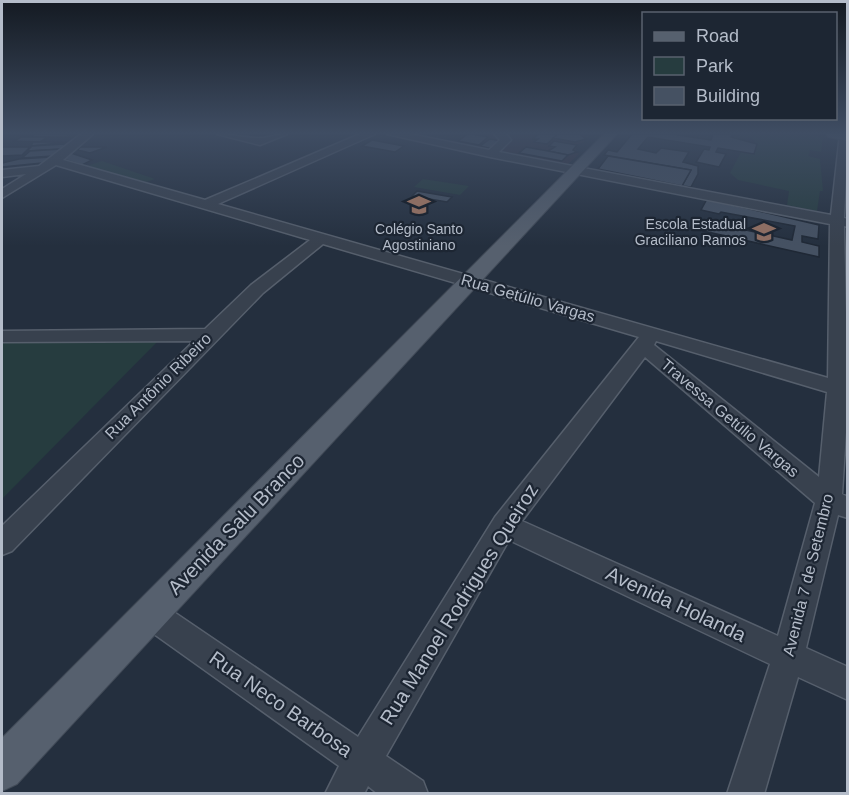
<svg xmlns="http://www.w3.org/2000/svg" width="849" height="795" font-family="Arial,sans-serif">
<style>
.medical{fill:#32303f}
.green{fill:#263c3f}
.building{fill:#455162;stroke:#1f2835;stroke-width:1.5}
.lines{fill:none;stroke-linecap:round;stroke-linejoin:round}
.minor-casing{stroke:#565f6c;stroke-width:3}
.major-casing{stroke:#414a57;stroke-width:2}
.minor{fill:#38414e;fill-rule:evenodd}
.major{fill:#56606e;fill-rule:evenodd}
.labels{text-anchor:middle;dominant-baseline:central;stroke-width:4.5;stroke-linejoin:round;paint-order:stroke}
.far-poi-label{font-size:14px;fill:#b4bcc9;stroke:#1d2633;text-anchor:end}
.street-label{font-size:16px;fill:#b4bcc9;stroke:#1d2633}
.near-street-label{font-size:20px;fill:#b4bcc9;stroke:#1d2633}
</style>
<rect width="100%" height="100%" fill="#242f3e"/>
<polygon class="medical" points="474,134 586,134 584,142 577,145 575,151 579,154 568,164 476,146 489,137"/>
<g class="green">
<polygon points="733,134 802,134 823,137 821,152 810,150 808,156 820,159 823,191 820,191 817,211 787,205 789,191 738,180 730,173 741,152 753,154 757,144 752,138"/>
<polygon points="102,161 155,179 146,182 87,166"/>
<polygon points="423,179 469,186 460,195 414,187"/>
<polygon points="159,340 2,499 2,341"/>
</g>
<g class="building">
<polygon points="35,134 77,135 74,137 31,137"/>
<polygon points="468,134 471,134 488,137 479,145 458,141"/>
<polygon points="538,134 558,134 547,144 534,142 538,139 533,139"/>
<polygon points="558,134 579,134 586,139 575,142 553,138"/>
<polygon points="632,134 671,134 711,140 713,134 732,134 731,137 757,144 754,154 718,148 716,152 726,154 719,167 696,162 704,149 709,150 710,147 648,137 638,149 656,153 661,148 689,152 683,162 698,166 698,174 691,187 682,186 691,170 604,155 608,150 617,152"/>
<polygon points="21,137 48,137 40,142 14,141"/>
<polygon points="490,139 501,141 493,149 480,146"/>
<polygon points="372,140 404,146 395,152 362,146"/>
<polygon points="554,141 577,145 573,150 577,152 568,155 548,151 555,147 549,146"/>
<polygon points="33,142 68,142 31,146"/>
<polygon points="65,144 62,149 27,151 32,146"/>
<polygon points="2,147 30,147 22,155 2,156"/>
<polygon points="80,147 107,147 90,153 78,150"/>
<polygon points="526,147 548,151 568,155 562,161 519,153"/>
<polygon points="62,149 53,156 22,158 30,151"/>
<polygon points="71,153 92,160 82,165 63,159"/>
<polygon points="608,156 691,170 682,186 598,169"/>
<polygon points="51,157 42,163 2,167 2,163 19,159"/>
<polygon points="417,191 452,197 447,202 412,196"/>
<polygon points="707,199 819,225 818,239 802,236 802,242 819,246 819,257 690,228 695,219 792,240 795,226 721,212 719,214 701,210"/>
</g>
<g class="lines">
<g class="minor-casing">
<g id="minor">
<path d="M81,134h12l-30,26 142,40 155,-66h15l-157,70 610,174 2,-154 -340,-67 -103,-23h23l79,16 11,-10 -6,-6h12l5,6 -12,12 332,63 9,-81h8l-4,84 4,1v8l-4,-1 4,175 -6,93 6,3v21l-10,-3 -32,133 42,19v33l-50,-23 -34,117h-37l43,-130 -261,-124 -123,216 37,25 5,13h-50l-10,-8 -4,8h-39l14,-28 -199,-142 -4,-10 4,-10 11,-4 11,4 196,133 137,-220 144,-180 -316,-93 -60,49 -251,258 -10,4v-29l192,-185 -192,1v-11l203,-2 46,-44 59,-45 -254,-75 -54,33v-9l24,-15 -24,3v-7l37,-4zM656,341l171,51 -8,85 -165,-132zM645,357l170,146 -37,133 -256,-115z"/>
<path d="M217,134c14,0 27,4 40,4 9,1 20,-4 30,-4l-27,11z"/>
</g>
</g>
<g class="major-casing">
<g id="major">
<polygon points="604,134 617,134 17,784 2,791 2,738"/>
<polygon points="826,134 848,134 848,141 828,137"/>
</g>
</g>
<use href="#minor" class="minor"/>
<use href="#major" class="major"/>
</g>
<linearGradient id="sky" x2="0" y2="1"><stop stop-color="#141a22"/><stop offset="0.54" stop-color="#3f4d63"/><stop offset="1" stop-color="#3f4d63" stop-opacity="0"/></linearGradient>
<rect width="849" height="246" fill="url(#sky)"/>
<defs>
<g id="school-bare" transform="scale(1.8)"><path d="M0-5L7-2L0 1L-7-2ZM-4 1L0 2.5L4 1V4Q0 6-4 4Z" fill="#8d6e63" stroke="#1d2633" stroke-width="2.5" paint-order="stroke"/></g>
</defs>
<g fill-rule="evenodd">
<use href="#school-bare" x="419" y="205"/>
<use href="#school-bare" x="764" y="232"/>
</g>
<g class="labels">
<g class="far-poi-label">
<text x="746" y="224">Escola Estadual<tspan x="746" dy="16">Graciliano Ramos</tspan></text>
<text x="419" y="229" text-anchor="middle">Colégio Santo<tspan x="419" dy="16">Agostiniano</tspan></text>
</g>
<g class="street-label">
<text transform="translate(528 298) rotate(16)">Rua Getúlio Vargas</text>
<text transform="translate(158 386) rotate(-45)">Rua Antônio Ribeiro</text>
<text transform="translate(730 418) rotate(40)">Travessa Getúlio Vargas</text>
<text transform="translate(808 575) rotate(-76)">Avenida 7 de Setembro</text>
</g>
<g class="near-street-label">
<text transform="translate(236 524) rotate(-46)">Avenida Salu Branco</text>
<text transform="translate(459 604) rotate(-58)">Rua Manoel Rodrigues Queiroz</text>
<text transform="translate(676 604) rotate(25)">Avenida Holanda</text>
<text transform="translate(281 704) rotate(35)">Rua Neco Barbosa</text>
</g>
</g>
<rect width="849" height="795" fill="none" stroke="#b4bcc9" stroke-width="6"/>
<rect x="642" y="12" width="195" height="108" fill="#1d2633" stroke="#59626f" stroke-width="1.5"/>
<rect x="654" y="32" width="30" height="9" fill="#56606e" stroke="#59626f" stroke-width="1.5"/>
<text x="696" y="42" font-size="18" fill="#b4bcc9">Road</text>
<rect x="654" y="57" width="30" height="18" fill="#263c3f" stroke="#59626f" stroke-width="1.5"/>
<text x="696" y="72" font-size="18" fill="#b4bcc9">Park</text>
<rect x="654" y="87" width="30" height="18" fill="#455162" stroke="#59626f" stroke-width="1.5"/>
<text x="696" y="102" font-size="18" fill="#b4bcc9">Building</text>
</svg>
